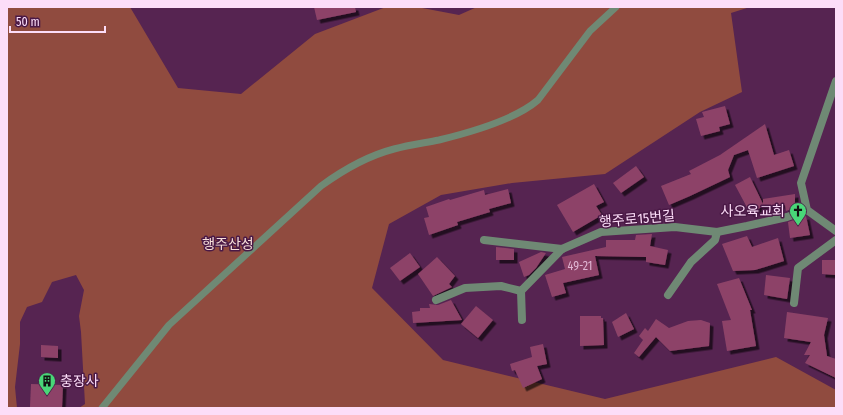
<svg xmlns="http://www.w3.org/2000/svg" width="843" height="415" font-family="'Fira Sans Condensed','Noto Sans KR',sans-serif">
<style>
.green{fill:#904b3f}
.building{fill:#8d4368;filter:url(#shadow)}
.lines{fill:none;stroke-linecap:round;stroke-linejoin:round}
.service{stroke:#6f8974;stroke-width:7}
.minor{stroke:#6f8974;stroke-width:8}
.labels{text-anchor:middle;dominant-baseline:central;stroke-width:3;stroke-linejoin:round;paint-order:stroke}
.number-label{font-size:12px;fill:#e0b6d4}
.poi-label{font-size:14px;fill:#fcddf8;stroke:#4a1946;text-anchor:end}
.street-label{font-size:14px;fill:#fcddf8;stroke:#4a1946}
.park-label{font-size:14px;fill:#f7ded9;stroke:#4a1946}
</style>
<defs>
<filter id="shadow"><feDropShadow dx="3.5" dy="3.5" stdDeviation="0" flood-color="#0009"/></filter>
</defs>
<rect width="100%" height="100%" fill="#562451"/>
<polygon class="green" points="7,7 130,7 178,88 241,94 315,34 386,7 417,7 459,15 477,7 750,7 731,13 742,92 700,112 605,174 512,183 441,195 389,224 372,288 443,360 605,399 776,357 836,390 836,408 79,408 85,404 81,332 79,316 84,290 76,275 52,282 42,302 27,307 20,322 20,344 15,387 17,408 7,408"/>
<g class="building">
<polygon points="314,7 355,7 356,12 317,20"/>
<polygon points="725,106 730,124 719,127 720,131 701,136 696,119 704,117 702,112"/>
<polygon points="765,124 774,155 789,150 794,166 757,178 748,150 734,155 728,170 730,177 690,196 669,205 661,186 691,174 689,171 720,155"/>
<polygon points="636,166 644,177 621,193 613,183"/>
<polygon points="750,177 763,204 763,199 795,194 795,208 786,211 785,205 764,207 764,206 750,213 735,185"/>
<polygon points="594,184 604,202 596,206 602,215 573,232 557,205"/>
<polygon points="508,189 511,203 489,209 490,212 457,222 458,225 429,235 424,218 429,217 426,207 449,199 450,200 484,190 485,195"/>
<polygon points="806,216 810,235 790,238 788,222"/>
<polygon points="652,234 650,246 668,250 665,265 646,262 646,257 595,256 599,275 563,283 566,293 552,297 545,275 565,269 562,257 606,247 606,240 635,240 636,235"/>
<polygon points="747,236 752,247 778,238 784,261 755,270 733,271 722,244"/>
<polygon points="496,247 514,249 514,260 496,260"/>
<polygon points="541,252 546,253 536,268 529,275 524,277 519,262"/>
<polygon points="410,253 420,267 400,281 390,268"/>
<polygon points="437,257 455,276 449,284 452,287 433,296 418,274"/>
<polygon points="822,260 836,260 836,275 822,274"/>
<polygon points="766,275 790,278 787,299 764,295"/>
<polygon points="739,278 752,310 750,310 756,346 727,351 722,321 731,320 717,284"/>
<polygon points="451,300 462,320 413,323 412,312 420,311 420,308 430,308 429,304 438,305"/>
<polygon points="476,306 493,320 478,338 461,324"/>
<polygon points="787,312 828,318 824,335 827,356 836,359 836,378 805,363 810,355 804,355 811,342 784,338"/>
<polygon points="626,313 634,329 618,337 612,322"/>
<polygon points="580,316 601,316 601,318 603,318 604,345 580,346"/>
<polygon points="656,319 669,328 688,321 701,320 710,323 709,346 670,351 656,337 639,357 634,353 643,340 639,336 645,328 648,331"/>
<polygon points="543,344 547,364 537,366 542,379 523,388 515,370 512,371 510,364 532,357 530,347"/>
<polygon points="41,345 58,346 58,358 41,357"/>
<polygon points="31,384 63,385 62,408 30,407"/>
</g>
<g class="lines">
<path class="service" d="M102,408l67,-83 152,-139c22,-16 46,-30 73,-37 15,-4 30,-6 45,-9 29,-7 77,-21 99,-40l52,-69 26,-24"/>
<g class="minor">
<polyline points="836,81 801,183 807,210 836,231"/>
<polyline points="484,240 562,249"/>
<polyline points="521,291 522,320"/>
<polyline points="668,295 691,262 715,240 717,232"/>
<polyline points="436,300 465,288 501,286 521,291 562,249 601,232 675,227 717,232 747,226 787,217 807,210"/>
<polyline points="794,303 798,268 836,240"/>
</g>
</g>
<defs>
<g id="church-pin" transform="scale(0.9)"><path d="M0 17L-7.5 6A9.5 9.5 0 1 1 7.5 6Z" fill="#49d778" stroke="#4a1946"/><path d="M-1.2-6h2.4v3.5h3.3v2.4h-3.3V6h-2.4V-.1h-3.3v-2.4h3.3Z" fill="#111"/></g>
<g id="building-pin" transform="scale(0.9)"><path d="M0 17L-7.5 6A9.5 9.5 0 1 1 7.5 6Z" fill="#49d778" stroke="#4a1946"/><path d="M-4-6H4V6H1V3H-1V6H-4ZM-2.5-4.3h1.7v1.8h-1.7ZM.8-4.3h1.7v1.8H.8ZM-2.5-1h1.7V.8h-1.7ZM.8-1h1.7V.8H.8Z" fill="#111"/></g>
</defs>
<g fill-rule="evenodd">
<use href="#church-pin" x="798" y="211"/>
<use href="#building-pin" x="47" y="381"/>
</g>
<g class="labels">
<g class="number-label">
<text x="580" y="266">49-21</text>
</g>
<g class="poi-label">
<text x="785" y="211">사오육교회</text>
<text x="60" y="381" text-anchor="start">충장사</text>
</g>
<g class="street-label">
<text transform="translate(637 219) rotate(-5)">행주로15번길</text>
</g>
<g class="park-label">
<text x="228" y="244">행주산성</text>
</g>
</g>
<rect width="843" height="415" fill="none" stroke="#fcddf8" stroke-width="16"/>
<path d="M10 26v6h95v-6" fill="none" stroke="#fcddf8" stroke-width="2"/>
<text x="16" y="26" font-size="12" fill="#fcddf8" stroke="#4a1946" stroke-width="3" paint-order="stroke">50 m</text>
</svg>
